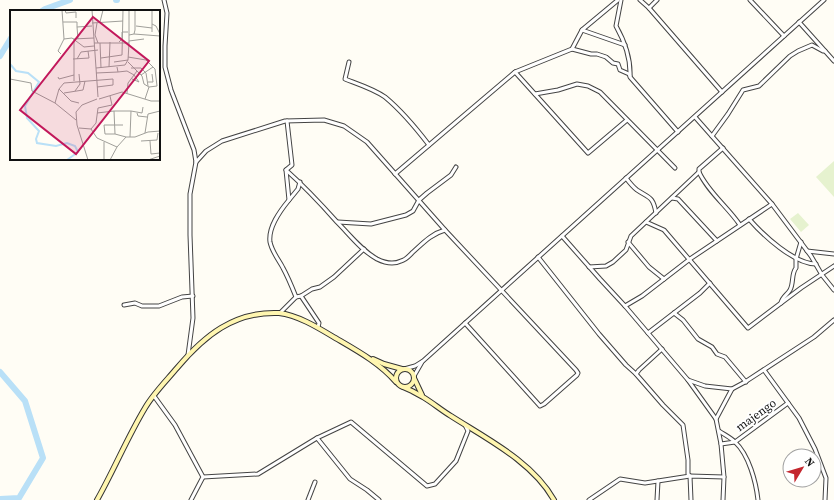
<svg xmlns="http://www.w3.org/2000/svg" width="834" height="500" font-family="'Source Serif 4',serif">
<style>
.pitch{fill:#e6f2cf}
.lines{fill:none;stroke-linecap:round;stroke-linejoin:round}
.river{stroke:#b9e0f7;stroke-width:6}
.street-casing{stroke:#444;stroke-width:5}
.secondary-casing{stroke:#333;stroke-width:6}
.street{stroke:#fff;stroke-width:3}
.secondary{stroke:#fff6b0;stroke-width:4}
.labels{text-anchor:middle;dominant-baseline:central;stroke-width:4;stroke-linejoin:round;paint-order:stroke}
.street-label{font-size:12px;fill:#111;stroke:#fff}
.inset-river{fill:none;stroke:#b9e0f7;stroke-width:2}
.inset-road{fill:none;stroke:#a09f9a;stroke-width:1}
.view{fill:#c2185b;fill-opacity:0.15;stroke:#c2185b;stroke-width:2}
.inset-edge{fill:none;stroke:#111;stroke-width:2}
</style>
<rect width="100%" height="100%" fill="#fffdf5"/>
<g class="pitch">
<polygon points="834,161 834,197 816,177"/>
<polygon points="798,213 809,225 801,232 790,219"/>
</g>
<g class="lines">
<g class="river">
<polyline points="116,0 117,0"/>
<polyline points="42,11 45,9 70,0"/>
<polyline points="0,56 11,38"/>
<polyline points="0,372 25,401 43,458 19,498 0,499"/>
</g>
<g class="street-casing">
<g id="street">
<polyline points="164,0 167,13 165,46 165,67 171,90 194,150 196,162 190,194 190,235 193,318 188,355"/>
<path d="M621,0l-5,26c9,16 15,33 14,51l48,55"/>
<polyline points="640,0 649,8 722,92"/>
<polyline points="750,0 784,36"/>
<polyline points="649,8 657,0"/>
<polyline points="799,22 834,61"/>
<polyline points="582,30 625,45"/>
<polyline points="572,49 591,54 597,54 606,57 613,63 618,64 620,70 629,74 630,76"/>
<path d="M349,62l-4,17c13,5 29,10 40,18 17,14 31,31 44,48"/>
<polyline points="515,72 588,153 627,120"/>
<polyline points="535,94 558,90 577,84 588,86 600,92 675,168"/>
<polyline points="695,117 772,204 811,256 822,275 834,290"/>
<path d="M287,121l5,44 -6,5 3,30c-9,11 -21,27 -19,42 2,10 9,18 13,26 5,9 9,19 13,29"/>
<polyline points="712,136 728,114 743,90 759,86 790,56 798,51 812,45 823,51 825,51"/>
<polyline points="196,162 206,151 222,141 285,121 324,120 344,126 367,142 445,230 576,370 578,373 577,375 544,404 540,406 465,323"/>
<path d="M286,170c18,16 35,34 51,52 13,13 24,28 40,37 8,4 16,6 24,2 5,-1 8,-5 12,-9 10,-9 18,-18 32,-22"/>
<path d="M699,172c9,20 29,35 41,53"/>
<polyline points="395,174 515,72 572,49 582,30 618,0"/>
<path d="M626,178c3,4 7,9 11,12 12,8 16,6 19,23"/>
<polyline points="672,198 678,199 717,241"/>
<polyline points="289,200 298,189 300,182"/>
<path d="M749,219c14,16 45,45 67,45"/>
<polyline points="338,222 371,224 406,215 413,211 419,200 427,193 451,175 456,167"/>
<polyline points="646,222 664,230 748,328 801,288 834,266"/>
<polyline points="562,236 600,279 625,306 688,380 705,386 732,389 745,382 814,337 834,320"/>
<polyline points="628,242 649,267 664,279"/>
<polyline points="807,251 834,254"/>
<polyline points="538,257 599,334 626,365 636,374"/>
<polyline points="589,267 606,266 613,262 626,250 631,236 699,172 699,169 723,148"/>
<polyline points="301,296 319,323 318,327"/>
<path d="M781,303c1,-6 6,-8 9,-13 4,-7 1,-16 6,-22v-9l5,-17"/>
<polyline points="124,305 135,303 142,306 159,306 182,297 193,296"/>
<polyline points="625,306 642,296 690,259 772,204"/>
<polyline points="280,313 296,297 301,296 312,289 320,287 334,277 364,249"/>
<polyline points="674,313 683,320 698,339 712,347 717,354 725,357 746,382"/>
<polyline points="648,333 700,293 710,283"/>
<polyline points="404,369 415,366 423,361 824,0"/>
<polyline points="764,370 799,418 815,449 826,478 825,500"/>
<polyline points="414,376 422,362"/>
<polyline points="688,380 716,419"/>
<polyline points="154,396 175,425 203,477 191,500"/>
<path d="M719,431c6,4 12,7 16,11 14,13 21,40 23,58"/>
<polyline points="317,438 350,479 367,490 379,500"/>
<polyline points="721,444 735,442 788,403"/>
<polyline points="203,477 258,474 317,438 351,422 427,486 435,484 456,461 468,431 465,425"/>
<polyline points="308,500 315,482"/>
<polyline points="589,500 620,479 645,483 690,476 688,474 688,460 683,425 663,405 636,374 639,370 662,349"/>
<polyline points="657,500 658,481"/>
<polyline points="691,500 690,476 724,477"/>
<polyline points="723,500 724,477 721,444 716,419 732,389"/>
</g>
</g>
<g class="secondary-casing">
<g id="secondary">
<polyline points="373,359 384,364 402,369"/>
<circle cx="405" cy="378" r="9"/>
<polyline points="414,378 422,395"/>
<path d="M403,387l9,4 11,6c10,6 18,13 28,19 36,23 82,46 103,84"/>
<path d="M97,500c17,-30 30,-62 48,-92 8,-14 21,-27 32,-40 27,-32 57,-57 102,-55 18,2 38,14 53,23 22,13 47,26 64,46"/>
</g>
</g>
<use href="#street" class="street"/>
<use href="#secondary" class="secondary"/>
</g>
<g class="labels">
<g class="street-label">
<text transform="translate(756 415) rotate(-36)">majengo</text>
</g>
</g>
<g transform="translate(10 10)">
<rect width="150" height="150" fill="#fffdf5"/>
<path class="inset-river" d="M0,54l6,7 12,2 11,9 -14,24 2,12 12,13 -3,8 1,4 19,3 11,-3 8,3 3,6 -11,8"/>
<path class="inset-road" d="M52,0l2,29M55,0l1,3 10,-1v6M82,0l6,87M53,12h14v5M90,12l3,-12M82,13l31,-2M87,13l-2,12 3,8M142,14l4,2 4,8M126,16l16,2M142,22v-22M124,24l26,2M119,25v-25M63,29l21,-1M68,29l-1,-12 15,-1M119,31l15,-2M109,32l3,-3v-7h6M84,33h35l-1,17 -3,5 -29,3M90,33l1,25M119,33v-8l5,-1 1,-4v-20M51,44l-3,-3 6,-12 8,-1 12,9 10,-1M118,47l18,3 9,9 2,17 -8,1M91,48l21,-3 1,-45M63,49l16,-1 -1,-7M67,49l4,-7 17,-2M104,52l14,-2M118,52l14,14 2,8 5,3 -4,12M99,57l1,-25M107,57l1,5 9,-1 7,4 -6,8 -1,10M121,58h10l5,5 2,13M86,63l22,-1M131,65l12,-8M48,67l1,2 15,-4M0,69l21,4 1,8 23,12 21,17M122,69l7,3 -5,-7 3,-4M64,71v-39M138,72h5l-1,-8M49,79l12,12 8,2M65,81l5,-7 -1,-10M54,83l19,-3 2,-9M89,89l23,-7 29,9h9M45,93l4,-14 5,-6 49,-4v6l-16,2M104,101h17l-1,26M121,101l11,2 1,-6M87,103l17,-2 1,23 11,3M127,103l1,3 9,1M69,118l12,1 6,9 20,9 9,-10h9l13,-5 12,-1M81,119l5,-6 2,-15 14,-3 -2,-9M135,123l3,-19 12,-3M105,124h-10l-1,-9h19M131,131l16,-1 1,-7M140,131l1,13 9,-1M78,150l-11,-35 -1,-13 6,-7 15,-6M94,150v-18M100,150l7,-13M138,150l12,-4"/>
<path class="view" d="M83,7l56,44 -73,93 -56,-44z"/>
<rect width="150" height="150" class="inset-edge"/>
</g>
<g transform="translate(802 468) rotate(52)"><circle r="19" fill="#ffffff" stroke="#a0a0a0"/>
<path d="M0-3L7 15L0 10L-7 15Z" fill="#c4262e"/>
<text y="-6" font-size="11" font-weight="bold" text-anchor="middle" fill="#111111">N</text>
</g>
</svg>
